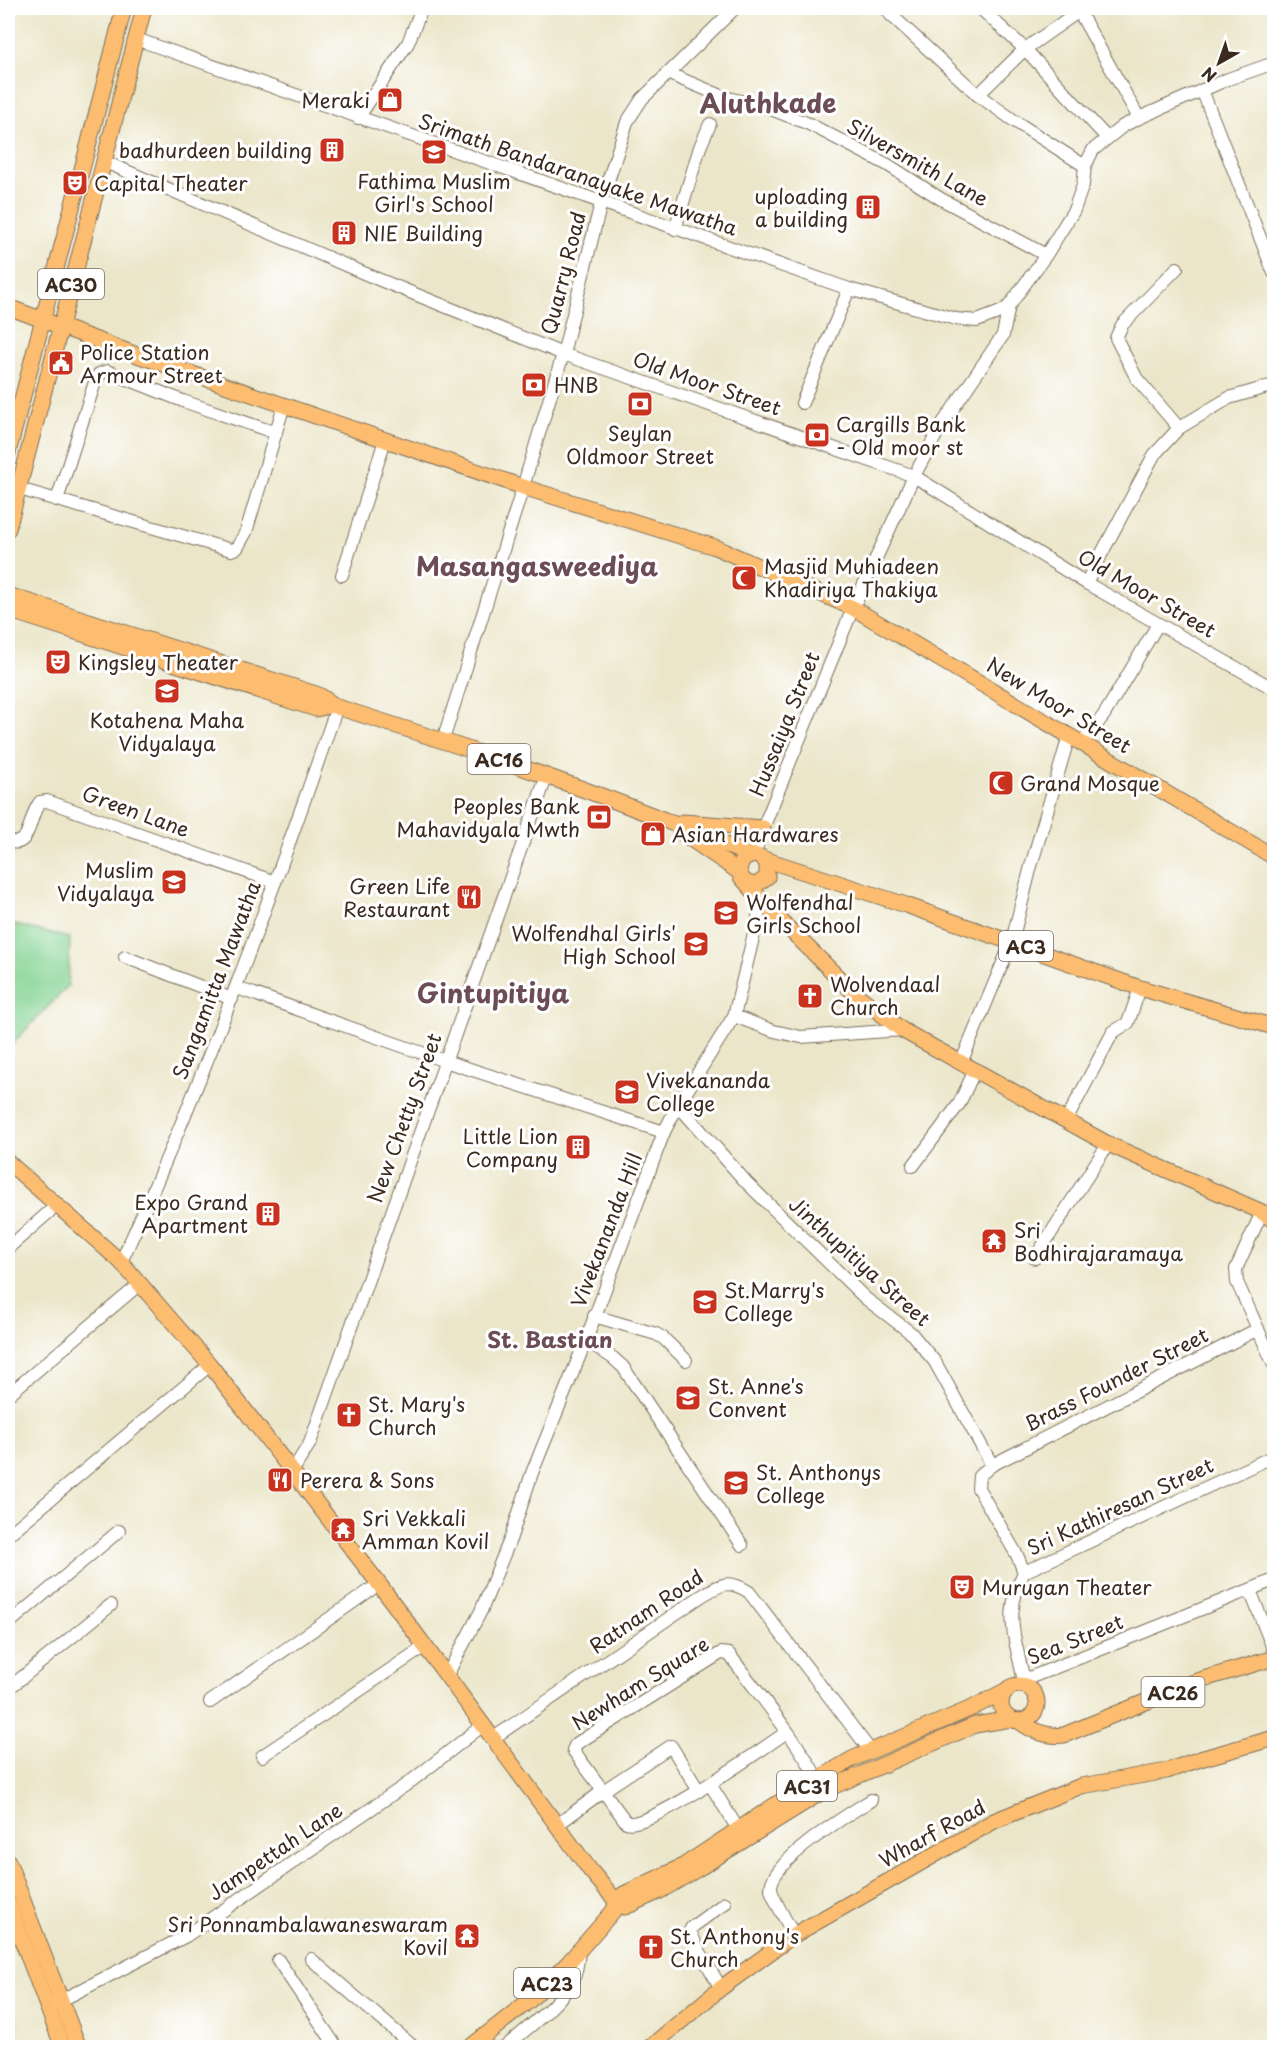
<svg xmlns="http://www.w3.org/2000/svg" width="1282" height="2055" font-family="'Playpen Sans',sans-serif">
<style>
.green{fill:#83d392;stroke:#5f7e58;stroke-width:1.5}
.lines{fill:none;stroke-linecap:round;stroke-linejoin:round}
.minor-casing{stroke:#796c5a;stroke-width:14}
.major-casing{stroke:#796c5a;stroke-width:17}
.minor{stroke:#fff;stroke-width:12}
.major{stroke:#fcbd6f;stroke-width:15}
.labels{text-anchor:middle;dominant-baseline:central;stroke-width:6;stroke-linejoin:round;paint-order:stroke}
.shield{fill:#fff;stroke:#766a62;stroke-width:1.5}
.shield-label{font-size:18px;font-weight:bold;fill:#3b2a1e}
.poi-label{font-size:20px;fill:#3b2a1e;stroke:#fff;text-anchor:start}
.street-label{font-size:20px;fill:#3b2a1e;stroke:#fff}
.quarter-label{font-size:22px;font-weight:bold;fill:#6d4d55;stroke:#fff}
.district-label{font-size:26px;font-weight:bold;fill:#6d4d55;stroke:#fff}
</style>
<rect width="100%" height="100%" fill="#fff"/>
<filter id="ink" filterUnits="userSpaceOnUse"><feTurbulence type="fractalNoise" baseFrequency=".0167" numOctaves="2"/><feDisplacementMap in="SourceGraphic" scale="12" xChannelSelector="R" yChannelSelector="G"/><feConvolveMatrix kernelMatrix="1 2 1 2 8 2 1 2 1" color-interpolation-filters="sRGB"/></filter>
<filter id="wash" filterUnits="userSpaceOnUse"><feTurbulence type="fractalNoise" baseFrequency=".008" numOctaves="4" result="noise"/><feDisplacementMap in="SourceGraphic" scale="24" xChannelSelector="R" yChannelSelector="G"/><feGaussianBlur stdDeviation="1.35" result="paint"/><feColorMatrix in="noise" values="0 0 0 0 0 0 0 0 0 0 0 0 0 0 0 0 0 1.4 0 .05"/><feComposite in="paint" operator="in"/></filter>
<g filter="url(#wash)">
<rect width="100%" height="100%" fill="#ebe6c9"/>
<polygon class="green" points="8,923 70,938 68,986 8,1048"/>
</g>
<g filter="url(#ink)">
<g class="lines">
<g class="minor-casing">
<g id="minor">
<polyline points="886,8 891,15 978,95 1016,122 1085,166"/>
<polyline points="980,8 1025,49 1107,138"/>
<polyline points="1077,8 1139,118"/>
<polyline points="891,15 901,8"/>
<polyline points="136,39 849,289 956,319 977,321 1003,311 1009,306"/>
<polyline points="667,73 724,97 763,106 809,124 888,165 941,199 1046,255"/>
<polyline points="1202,90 1274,273"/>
<polyline points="978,95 1025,49 1079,11"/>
<polyline points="358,118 408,43 422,8"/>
<polyline points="103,161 380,280 563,354 914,476 1086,583 1274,689"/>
<polyline points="675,229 700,147 710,124"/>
<polyline points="1177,268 1122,325 1116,338 1137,379 1179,428"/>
<polyline points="802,403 849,289"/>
<polyline points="19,489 231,550 237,548 246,532 284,405"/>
<polyline points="57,500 95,382 99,374 107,371 183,401 276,433"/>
<polyline points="342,575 385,440"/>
<polyline points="1086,583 1154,455 1179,428 1229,398 1274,385"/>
<polyline points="443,740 523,487 563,354 601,203 627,122 642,99 735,8"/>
<polyline points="1082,743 1104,715 1158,624"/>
<path d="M8,841c24,9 20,-26 32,-39l7,-1 228,81"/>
<polyline points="754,855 763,828 853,608 914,476 941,426 1003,335 1009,306 1046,255 1074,210 1083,185 1085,166 1093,150 1123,126 1139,118 1228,79 1274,63"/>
<polyline points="125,957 232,999"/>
<polyline points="237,988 445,1061 664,1132"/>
<polyline points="734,1016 774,1031 801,1037 902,1030"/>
<polyline points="961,1063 1012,941 1031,866 1069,736"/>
<polyline points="678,1105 746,1182 865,1298 911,1333 935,1362 992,1465"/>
<polyline points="1066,1121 1113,1032 1128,1023 1140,988"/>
<polyline points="913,1166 959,1104 975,1070"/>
<polyline points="1262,1212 1236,1269 1237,1282 1274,1365"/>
<polyline points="8,1248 56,1206"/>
<polyline points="1035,1258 1108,1144"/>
<path d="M121,1262c83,-181 151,-367 216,-555"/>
<polyline points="594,1316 656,1334 663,1338 686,1360"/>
<polyline points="586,1340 613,1358 623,1367 742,1545"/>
<polyline points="8,1395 141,1283"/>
<polyline points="293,1470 310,1443 547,775"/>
<polyline points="8,1535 210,1365"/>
<polyline points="1024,1572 1017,1555 978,1488 979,1476 992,1465 1258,1329"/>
<polyline points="1250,1590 1274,1651"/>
<polyline points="8,1624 119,1531"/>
<polyline points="446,1677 481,1611 511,1537 532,1473 586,1340 664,1132 678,1105 734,1016 762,901"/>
<polyline points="1024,1680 1274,1580"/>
<path d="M1024,1687c0,-11 -4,-22 -6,-33 -8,-32 -9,-51 6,-82l250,-116"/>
<polyline points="8,1689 111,1605"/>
<polyline points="210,1702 379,1584"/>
<path d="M787,1732c-22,15 -143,101 -161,90l-53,-72 3,-6 145,-91 8,1c30,41 65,81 89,126"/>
<path d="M492,1739l208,-142c20,-12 27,-19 49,-5l121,158"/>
<polyline points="262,1756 424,1647"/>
<polyline points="710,1784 738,1829"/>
<polyline points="557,1825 603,1791 671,1746 699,1791"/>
<path d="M794,1935c-5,-9 -22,-38 -23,-46 -2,-27 78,-75 100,-89"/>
<polyline points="311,1959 415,2048"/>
<polyline points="278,1960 337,2048"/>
<polyline points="721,1988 697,1947 690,1931 692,1927 725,1903"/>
<polyline points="54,2004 186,1936 410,1782 482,1726"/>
<path d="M504,2048c20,-17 58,-46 69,-68 4,-9 5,-19 6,-29"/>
</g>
</g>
<g class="major-casing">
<g id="major">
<polyline points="8,307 137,355 523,487 715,547 853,608 1274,857"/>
<polyline points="8,453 124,8"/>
<polyline points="8,529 144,8"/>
<path d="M8,595l311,100 18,12c140,44 279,90 414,149"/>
<polyline points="8,610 316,709 332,705"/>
<polyline points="683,822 763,828"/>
<polyline points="682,833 739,872"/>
<polyline points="764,859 906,905 1140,988 1274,1027"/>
<path d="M747,883l9,2 11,-8v-14c-9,-12 -23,-9 -28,5l2,9 34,38 77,76 50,39 206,114 154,68 12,9"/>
<polyline points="8,1162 121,1262 210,1365 379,1584 590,1870 616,1901 633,1904"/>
<circle cx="1019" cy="1703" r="18"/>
<path d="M1019,1721c14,11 28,16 45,14l133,-54 77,-23"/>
<polyline points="8,1861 79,2048"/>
<polyline points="8,1903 63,2048"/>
<polyline points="615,1906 616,1901 624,1894 683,1866 778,1803 852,1759 972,1708 1007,1690"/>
<polyline points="625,1907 660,1891 701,1867 825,1790 975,1725 1011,1719"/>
<polyline points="469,2048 530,2000 568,1963 615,1909"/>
<polyline points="649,2048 721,1988 794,1935 994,1821 1081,1786 1167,1771 1200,1759 1274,1738"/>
</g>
</g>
<use href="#minor" class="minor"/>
<use href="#major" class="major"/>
</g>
</g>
<defs>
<g id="shop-square" transform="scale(1.35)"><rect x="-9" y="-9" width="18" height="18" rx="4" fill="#c8321e" stroke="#fff"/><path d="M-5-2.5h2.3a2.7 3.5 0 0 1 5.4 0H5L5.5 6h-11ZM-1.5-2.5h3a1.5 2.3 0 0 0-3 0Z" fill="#fff"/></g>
<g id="building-square" transform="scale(1.35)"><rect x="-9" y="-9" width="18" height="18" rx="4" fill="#c8321e" stroke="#fff"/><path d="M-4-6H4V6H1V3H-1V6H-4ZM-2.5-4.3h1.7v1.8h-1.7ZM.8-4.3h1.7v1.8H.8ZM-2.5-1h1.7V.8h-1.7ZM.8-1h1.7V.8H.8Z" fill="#fff"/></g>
<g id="school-square" transform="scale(1.35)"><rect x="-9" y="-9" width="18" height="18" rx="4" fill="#c8321e" stroke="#fff"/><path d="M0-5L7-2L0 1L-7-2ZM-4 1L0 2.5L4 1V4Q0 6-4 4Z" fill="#fff"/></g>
<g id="theatre-square" transform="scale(1.35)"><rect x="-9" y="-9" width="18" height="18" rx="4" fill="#c8321e" stroke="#fff"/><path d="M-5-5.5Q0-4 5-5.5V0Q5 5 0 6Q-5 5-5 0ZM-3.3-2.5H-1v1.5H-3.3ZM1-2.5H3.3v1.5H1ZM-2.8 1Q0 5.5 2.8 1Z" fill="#fff"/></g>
<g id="civic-square" transform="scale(1.35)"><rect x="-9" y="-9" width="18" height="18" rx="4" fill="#c8321e" stroke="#fff"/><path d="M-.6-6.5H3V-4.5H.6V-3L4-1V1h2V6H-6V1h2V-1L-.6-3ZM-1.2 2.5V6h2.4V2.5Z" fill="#fff"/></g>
<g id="bank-square" transform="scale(1.35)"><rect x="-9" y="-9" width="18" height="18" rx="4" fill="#c8321e" stroke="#fff"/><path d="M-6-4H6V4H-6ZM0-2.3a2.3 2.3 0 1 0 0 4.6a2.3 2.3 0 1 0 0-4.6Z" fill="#fff"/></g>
<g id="mosque-square" transform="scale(1.35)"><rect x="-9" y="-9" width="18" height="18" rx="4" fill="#c8321e" stroke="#fff"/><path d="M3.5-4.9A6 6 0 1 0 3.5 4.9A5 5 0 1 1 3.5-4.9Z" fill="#fff"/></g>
<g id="restaurant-square" transform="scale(1.35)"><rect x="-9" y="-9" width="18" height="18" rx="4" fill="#c8321e" stroke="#fff"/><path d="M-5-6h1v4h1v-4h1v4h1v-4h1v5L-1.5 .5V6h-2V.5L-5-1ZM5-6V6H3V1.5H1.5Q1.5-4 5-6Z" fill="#fff"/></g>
<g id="church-square" transform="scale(1.35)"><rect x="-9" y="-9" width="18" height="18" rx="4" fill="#c8321e" stroke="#fff"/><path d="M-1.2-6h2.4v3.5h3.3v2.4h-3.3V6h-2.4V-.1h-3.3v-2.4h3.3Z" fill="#fff"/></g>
<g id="temple-square" transform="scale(1.35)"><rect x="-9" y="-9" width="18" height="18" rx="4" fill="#c8321e" stroke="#fff"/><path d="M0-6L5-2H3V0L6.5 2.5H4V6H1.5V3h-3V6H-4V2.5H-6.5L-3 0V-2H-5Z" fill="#fff"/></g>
</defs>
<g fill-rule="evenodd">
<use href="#shop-square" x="390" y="100"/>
<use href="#building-square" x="332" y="150"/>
<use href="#school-square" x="434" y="152"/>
<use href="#theatre-square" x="75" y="183"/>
<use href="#building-square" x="868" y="207"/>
<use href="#building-square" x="344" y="233"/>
<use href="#civic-square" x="61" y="363"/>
<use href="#bank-square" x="534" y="385"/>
<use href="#bank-square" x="640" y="404"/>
<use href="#bank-square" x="817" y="435"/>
<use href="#mosque-square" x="744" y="578"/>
<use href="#theatre-square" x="58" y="662"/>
<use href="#school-square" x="167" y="691"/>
<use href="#mosque-square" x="1001" y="783"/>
<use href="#bank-square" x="599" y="817"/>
<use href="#shop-square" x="653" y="834"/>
<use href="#school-square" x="174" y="882"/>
<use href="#restaurant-square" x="469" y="897"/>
<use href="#school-square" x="726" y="913"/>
<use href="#school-square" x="696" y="944"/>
<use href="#church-square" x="810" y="996"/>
<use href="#school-square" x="627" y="1092"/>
<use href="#building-square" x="578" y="1147"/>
<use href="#building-square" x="268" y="1214"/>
<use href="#temple-square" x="994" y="1241"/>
<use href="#school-square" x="705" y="1302"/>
<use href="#school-square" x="688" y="1398"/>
<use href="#church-square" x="349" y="1415"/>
<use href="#restaurant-square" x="280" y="1480"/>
<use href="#school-square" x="736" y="1483"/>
<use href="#temple-square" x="343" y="1530"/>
<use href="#theatre-square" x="962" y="1587"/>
<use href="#temple-square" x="467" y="1936"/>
<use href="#church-square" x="651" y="1947"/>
</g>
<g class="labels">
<g class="shield">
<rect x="38" y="269" width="66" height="30" rx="4.5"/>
<rect x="467.5" y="744" width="63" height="30" rx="4.5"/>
<rect x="999" y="931" width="54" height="30" rx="4.5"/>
<rect x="1141.5" y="1677" width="63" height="30" rx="4.5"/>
<rect x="777" y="1771" width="60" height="30" rx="4.5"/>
<rect x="514" y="1968" width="66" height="30" rx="4.5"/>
</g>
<g class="shield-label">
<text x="71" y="284">AC30</text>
<text x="499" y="759">AC16</text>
<text x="1026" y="946">AC3</text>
<text x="1173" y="1692">AC26</text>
<text x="807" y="1786">AC31</text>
<text x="547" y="1983">AC23</text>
</g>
<g class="poi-label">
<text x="370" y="100" text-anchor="end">Meraki</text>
<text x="312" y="150" text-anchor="end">badhurdeen building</text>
<text x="434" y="181" text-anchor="middle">Fathima Muslim<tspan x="434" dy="23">Girl's School</tspan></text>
<text x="94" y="183">Capital Theater</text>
<text x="848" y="196" text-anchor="end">uploading<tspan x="848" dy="23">a building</tspan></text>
<text x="364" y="233">NIE Building</text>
<text x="80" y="352">Police Station<tspan x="80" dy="23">Armour Street</tspan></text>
<text x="554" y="385">HNB</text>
<text x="836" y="424">Cargills Bank<tspan x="836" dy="23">- Old moor st</tspan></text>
<text x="640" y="433" text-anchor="middle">Seylan<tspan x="640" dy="23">Oldmoor Street</tspan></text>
<text x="764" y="566">Masjid Muhiadeen<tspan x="764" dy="23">Khadiriya Thakiya</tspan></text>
<text x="78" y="662">Kingsley Theater</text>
<text x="167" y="720" text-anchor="middle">Kotahena Maha<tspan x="167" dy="23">Vidyalaya</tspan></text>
<text x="1020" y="783">Grand Mosque</text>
<text x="580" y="806" text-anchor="end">Peoples Bank<tspan x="580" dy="23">Mahavidyala Mwth</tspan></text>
<text x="672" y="834">Asian Hardwares</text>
<text x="154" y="870" text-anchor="end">Muslim<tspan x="154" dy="23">Vidyalaya</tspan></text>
<text x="450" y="886" text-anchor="end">Green Life<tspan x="450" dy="23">Restaurant</tspan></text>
<text x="746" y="902">Wolfendhal<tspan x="746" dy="23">Girls School</tspan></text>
<text x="676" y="933" text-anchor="end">Wolfendhal Girls'<tspan x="676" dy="23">High School</tspan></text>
<text x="830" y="984">Wolvendaal<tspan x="830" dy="23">Church</tspan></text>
<text x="646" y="1080">Vivekananda<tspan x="646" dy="23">College</tspan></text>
<text x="558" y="1136" text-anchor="end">Little Lion<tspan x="558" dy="23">Company</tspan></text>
<text x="248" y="1202" text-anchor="end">Expo Grand<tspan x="248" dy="23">Apartment</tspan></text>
<text x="1014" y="1230">Sri<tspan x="1014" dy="23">Bodhirajaramaya</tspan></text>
<text x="724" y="1290">St.Marry's<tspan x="724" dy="23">College</tspan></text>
<text x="708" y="1386">St. Anne's<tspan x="708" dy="23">Convent</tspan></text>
<text x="368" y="1404">St. Mary's<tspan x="368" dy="23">Church</tspan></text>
<text x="756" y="1472">St. Anthonys<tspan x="756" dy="23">College</tspan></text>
<text x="300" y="1480">Perera &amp; Sons</text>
<text x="362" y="1518">Sri Vekkali<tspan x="362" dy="23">Amman Kovil</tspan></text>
<text x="982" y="1587">Murugan Theater</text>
<text x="448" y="1924" text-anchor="end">Sri Ponnambalawaneswaram<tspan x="448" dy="23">Kovil</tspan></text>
<text x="670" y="1936">St. Anthony's<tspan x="670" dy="23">Church</tspan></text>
</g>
<g class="street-label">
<text transform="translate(918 162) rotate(29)">Silversmith Lane</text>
<text transform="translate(578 174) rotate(19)">Srimath Bandaranayake Mawatha</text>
<text transform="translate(563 273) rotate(-76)">Quarry Road</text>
<text transform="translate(707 383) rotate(19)">Old Moor Street</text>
<text transform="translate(1147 593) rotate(30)">Old Moor Street</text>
<text transform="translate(1059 705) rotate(31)">New Moor Street</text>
<text transform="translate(784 724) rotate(-68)">Hussaiya Street</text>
<text transform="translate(136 811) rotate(20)">Green Lane</text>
<text transform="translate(216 980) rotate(-69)">Sangamitta Mawatha</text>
<text transform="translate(404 1118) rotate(-70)">New Chetty Street</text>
<text transform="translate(606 1230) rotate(-69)">Vivekananda Hill</text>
<text transform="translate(860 1261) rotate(42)">Jinthupitiya Street</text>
<text transform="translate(1116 1379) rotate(-27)">Brass Founder Street</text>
<text transform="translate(1120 1506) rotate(-25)">Sri Kathiresan Street</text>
<text transform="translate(646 1611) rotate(-34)">Ratnam Road</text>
<text transform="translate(1075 1639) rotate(-22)">Sea Street</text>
<text transform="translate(640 1683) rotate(-32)">Newham Square</text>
<text transform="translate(932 1833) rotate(-29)">Wharf Road</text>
<text transform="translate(275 1851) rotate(-34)">Jampettah Lane</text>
</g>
<g class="quarter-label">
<text x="550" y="1338">St. Bastian</text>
</g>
<g class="district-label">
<text x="768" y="102">Aluthkade</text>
<text x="537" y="565">Masangasweediya</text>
<text x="493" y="992">Gintupitiya</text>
</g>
</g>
<rect width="1282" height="2055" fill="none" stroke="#fff" stroke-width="30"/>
<g transform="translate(1219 63) rotate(220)" stroke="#ffffff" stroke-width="4.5" paint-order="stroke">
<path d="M0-4.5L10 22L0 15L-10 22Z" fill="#3b2a1e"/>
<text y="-9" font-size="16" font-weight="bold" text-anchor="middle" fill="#3b2a1e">N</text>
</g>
</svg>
